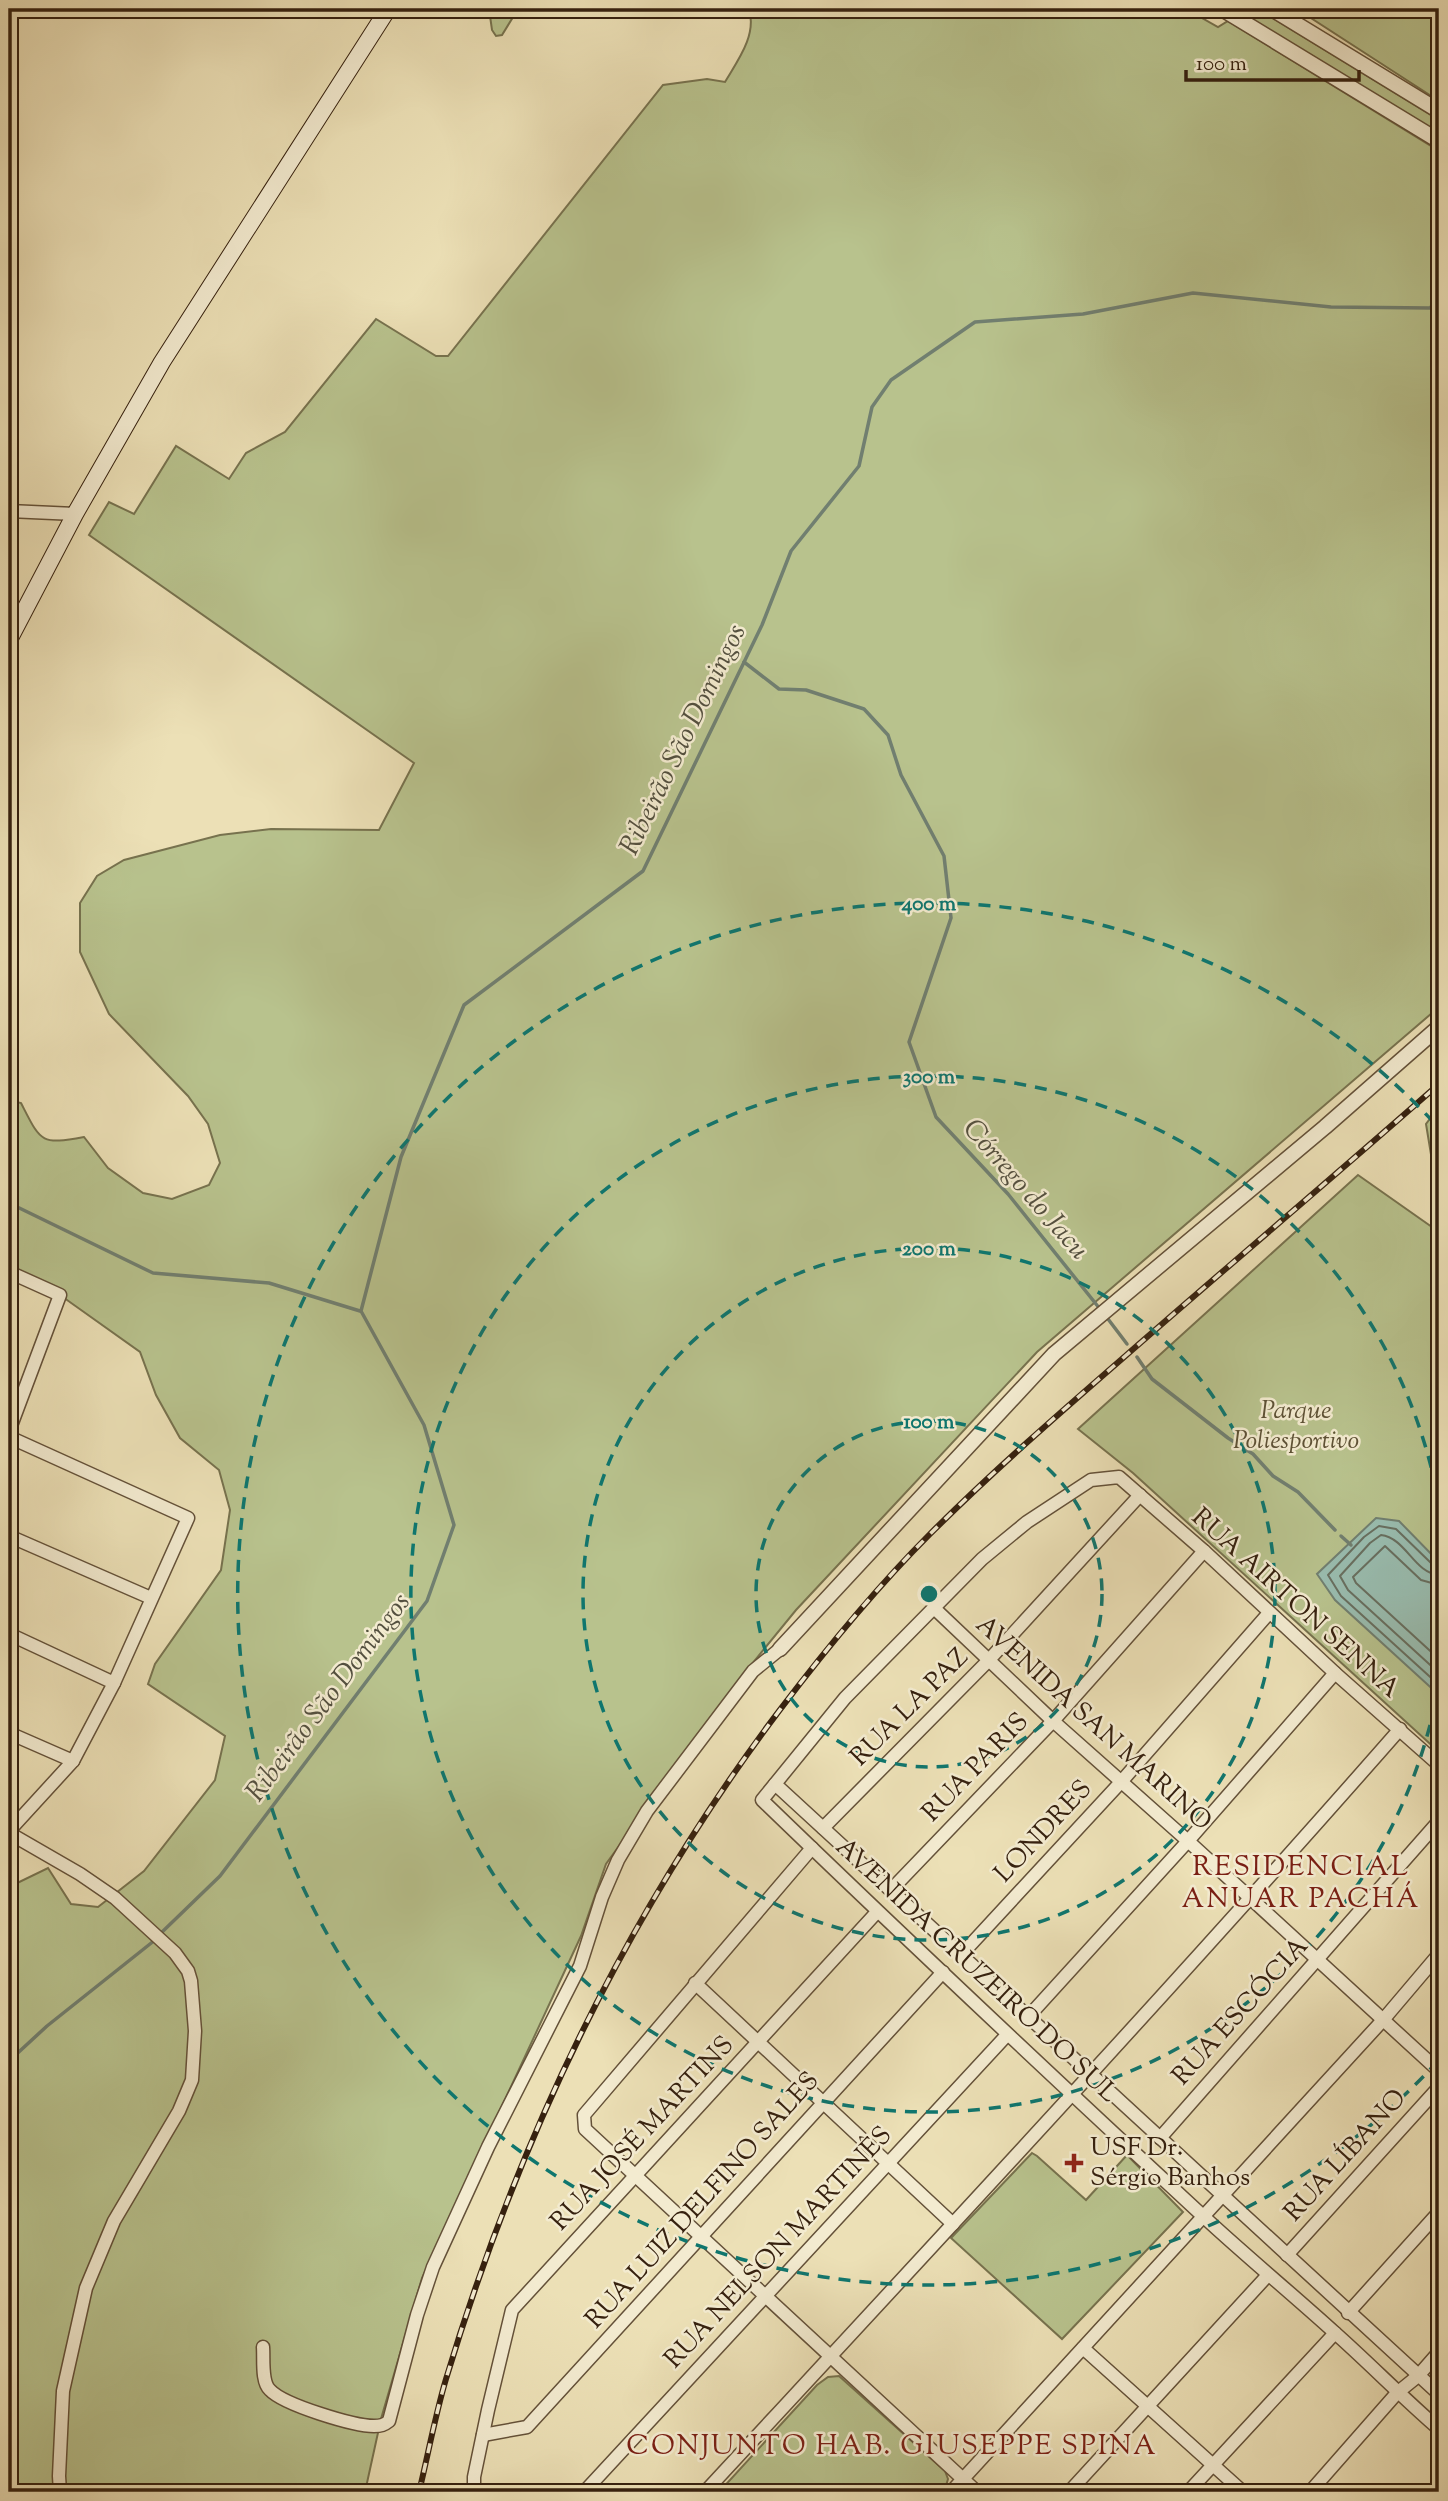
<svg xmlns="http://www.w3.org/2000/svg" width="1448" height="2501" font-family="'Sorts Mill Goudy',serif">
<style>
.green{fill:#b8c28d;stroke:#77724e;stroke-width:2}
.water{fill:#99bdb0;stroke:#717f70;stroke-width:2}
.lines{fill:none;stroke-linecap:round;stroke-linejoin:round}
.shore{stroke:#686f60;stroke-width:2}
.stream{stroke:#717f70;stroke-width:3.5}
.minor-casing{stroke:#645139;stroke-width:15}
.tertiary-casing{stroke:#645139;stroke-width:17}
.secondary-casing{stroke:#36210f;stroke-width:18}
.minor{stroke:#f3ebd0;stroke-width:12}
.tertiary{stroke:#f3ebd0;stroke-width:14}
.secondary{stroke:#f3ebd0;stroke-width:16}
.rail-casing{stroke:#36210f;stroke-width:6}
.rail{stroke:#f3ebd0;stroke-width:3.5;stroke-dasharray:10;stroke-linecap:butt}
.ring{fill:none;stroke:#0f766e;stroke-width:3.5;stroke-dasharray:12 9}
.poi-dot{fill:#8f2418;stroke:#f3ebd0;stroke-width:2.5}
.labels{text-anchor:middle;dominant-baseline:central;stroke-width:5;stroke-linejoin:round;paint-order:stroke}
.park-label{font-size:26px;font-style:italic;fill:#5d5135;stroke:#f3ebd0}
.street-label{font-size:26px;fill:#36210f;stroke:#f3ebd0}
.poi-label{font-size:26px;fill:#36210f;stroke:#f3ebd0;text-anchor:start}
.water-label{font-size:28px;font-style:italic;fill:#54503f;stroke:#f3ebd0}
.neighbourhood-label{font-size:28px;letter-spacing:2px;fill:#7a1f14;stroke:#f3ebd0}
.centre{fill:#0f766e;stroke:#f3ebd0;stroke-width:3.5}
.ring-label{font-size:21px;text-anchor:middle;font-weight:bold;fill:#0f766e;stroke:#f3ebd0;stroke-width:5;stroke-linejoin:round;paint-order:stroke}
</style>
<rect width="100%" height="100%" fill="#ece0b6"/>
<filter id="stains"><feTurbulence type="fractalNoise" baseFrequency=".00286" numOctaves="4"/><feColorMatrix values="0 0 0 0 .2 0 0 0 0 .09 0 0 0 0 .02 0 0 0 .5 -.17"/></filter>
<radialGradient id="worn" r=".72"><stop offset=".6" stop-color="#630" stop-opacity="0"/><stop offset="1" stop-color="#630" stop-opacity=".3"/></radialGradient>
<g class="green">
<polygon points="489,9 518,9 502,35 496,36 492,30"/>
<path d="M749,9h437l32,18 10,-6 211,130v856l-402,345 -241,258 -49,60 -141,194 -25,72 -159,342 -41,141 -16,73h-356v-605l39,-19 23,36 27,3 46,-36 71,-91 10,-44 -77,-52 7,-20 66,-94 9,-60 -11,-40 -39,-32 -24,-43 -16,-43 -80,-57 -51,-23v-172l12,3c20,39 19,42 63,34l24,31 35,25 29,6 37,-14 11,-22 -12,-39 -20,-28 -79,-82 -29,-62v-49l17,-27 27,-16 96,-25 51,-6 108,1 35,-67 -325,-228 20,-33 25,12 42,-68 53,33 17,-26 39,-21 91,-113 60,37h12l215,-271 44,-6 18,3c13,-22 32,-47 24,-73z"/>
<polygon points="1234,9 1258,9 1439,120 1439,134"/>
<polygon points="1297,9 1439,9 1439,101"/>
<polygon points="1438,1108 1439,1108 1439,1187 1435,1179 1426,1124"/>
<polygon points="1358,1175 1439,1232 1439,1752 1133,1473 1078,1429"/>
<polygon points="1032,2153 1037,2156 1086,2200 1127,2155 1183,2212 1062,2339 951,2238"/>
<polygon points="839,2376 945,2471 948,2479 944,2492 719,2492 817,2385 828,2377"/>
</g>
<polygon class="water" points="1376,1518 1399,1521 1439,1562 1439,1695 1335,1600 1317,1574"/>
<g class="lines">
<g class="shore">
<polyline points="1439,1566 1432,1564 1396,1529 1379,1526 1364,1537 1328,1575 1341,1596 1439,1685"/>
<path d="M1439,1575c-25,-2 -33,-37 -58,-40l-11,8 -30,33 8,14 91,83"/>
<polyline points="1439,1585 1421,1580 1385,1546 1353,1577 1356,1583 1439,1659"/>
</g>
<g class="stream">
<polyline points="744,662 779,689 806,690 864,709 888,735 901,775 944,856 951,918 909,1042 936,1117 1008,1194 1100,1309"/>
<polyline points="9,1203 153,1273 269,1283 360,1311"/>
<polyline points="1105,1315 1127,1344"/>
<polyline points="1137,1357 1152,1379 1228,1438 1253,1454 1273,1476 1298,1492 1335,1530"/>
<polyline points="1341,1536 1351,1545"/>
<polyline points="160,1934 220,1876 427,1601 454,1525 424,1425 361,1311 401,1157 464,1005 643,871 762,625 791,551 859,466 872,407 891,380 975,322 1083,314 1193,293 1331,307 1430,308 1439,297"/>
<polyline points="9,2061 47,2026 155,1940"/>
</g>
<g class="minor-casing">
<g id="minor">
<polyline points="9,511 75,514"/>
<polyline points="9,1272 60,1295 9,1431"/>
<polyline points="9,1437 188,1518 114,1683 73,1761 9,1831"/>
<polyline points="9,1536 151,1598"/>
<polyline points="934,1608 1053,1721 1188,1841 1439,2071"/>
<polyline points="9,1634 114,1683"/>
<polyline points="9,1733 73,1761"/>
<path d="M1439,1765l-104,-92 -131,-122 -85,-74 -28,3 -64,42 -45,37 -137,139 -83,102c146,141 293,279 442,417 42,39 87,76 130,115 36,32 69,66 105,97"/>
<polyline points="775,1784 1439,2394"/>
<polyline points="823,1828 988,1661 1140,1495"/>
<polyline points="9,1833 80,1874 115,1898 175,1953 188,1971 191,1981 195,2031 192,2080 179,2111 114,2221 86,2288 63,2391 59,2476 60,2492"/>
<polyline points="812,1848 584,2115 585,2129 977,2492"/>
<polyline points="891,1890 1053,1721 1204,1551"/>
<polyline points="961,1955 1121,1782 1269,1613"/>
<polyline points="695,1983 953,2224"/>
<polyline points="1028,2017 1188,1841 1335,1673"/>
<polyline points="1160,2138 1439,1821"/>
<polyline points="1287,2255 1439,2087"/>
<polyline points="1348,2313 1439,2212"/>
<path d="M263,2347c1,12 -2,35 7,43 14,15 84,36 104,36 7,0 10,-1 15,-5l28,-106 16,-48 55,-120 92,-181 22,-69 16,-37 29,-49 106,-140 27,-22"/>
<polyline points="1083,2348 1243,2492"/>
<polyline points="483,2435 527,2427 943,1972"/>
<polyline points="474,2492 474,2477 488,2410 512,2310 877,1912"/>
<polyline points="584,2492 1007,2035"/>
<path d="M705,2492c233,-252 468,-504 695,-763"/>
<polyline points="951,2492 1383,2020 1439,1954"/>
<polyline points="1069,2492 1268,2275"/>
<polyline points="1188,2492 1335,2333"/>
<polyline points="1310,2492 1397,2393 1418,2376 1439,2352"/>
<polyline points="1432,2492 1439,2484"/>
</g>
</g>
<g class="tertiary-casing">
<g id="tertiary">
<polyline points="1222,9 1439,141"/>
<polyline points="1272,9 1439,111"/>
<polyline points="780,1649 1054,1354 1325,1127 1439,1027"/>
</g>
</g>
<g class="secondary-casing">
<polyline id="secondary" points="9,640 75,514 162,362 388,9"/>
</g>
<use href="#minor" class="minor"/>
<use href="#tertiary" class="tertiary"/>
<use href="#secondary" class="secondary"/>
<g class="rail-casing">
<path id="rail" d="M419,2492c9,-37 16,-76 27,-113 73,-242 181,-466 333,-668 47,-62 96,-122 151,-177 74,-74 153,-141 232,-210 92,-80 185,-159 277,-240"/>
</g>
<use href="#rail" class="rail"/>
</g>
<g class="ring">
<circle cx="929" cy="1594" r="173"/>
<circle cx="929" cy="1594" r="346"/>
<path d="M1439 1684A518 518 0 1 1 1439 1504"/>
<path d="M1438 2061A691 691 0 1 1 1438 1127"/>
</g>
<path class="poi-dot" d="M1070.5 2152.5h7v7h7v7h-7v7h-7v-7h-7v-7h7z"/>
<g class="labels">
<g class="park-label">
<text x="1296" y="1411">Parque<tspan x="1296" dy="30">Poliesportivo</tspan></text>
</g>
<g class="street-label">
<text transform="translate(1295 1604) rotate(42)">RUA AIRTON SENNA</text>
<text transform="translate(910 1708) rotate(-45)">RUA LA PAZ</text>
<text transform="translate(1093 1724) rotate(42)">AVENIDA SAN MARINO</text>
<text transform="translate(976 1768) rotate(-46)">RUA PARIS</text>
<text transform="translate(1044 1832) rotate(-47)">LONDRES</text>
<text transform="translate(976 1971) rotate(43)">AVENIDA CRUZEIRO DO SUL</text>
<text transform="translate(1241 2012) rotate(-48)">RUA ESCÓCIA</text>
<text transform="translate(643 2134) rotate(-47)">RUA JOSÉ MARTINS</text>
<text transform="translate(1346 2156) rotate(-48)">RUA LÍBANO</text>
<text transform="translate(703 2201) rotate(-48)">RUA LUIZ DELFINO SALES</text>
<text transform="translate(779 2248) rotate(-47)">RUA NELSON MARTINÊS</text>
</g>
<g class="poi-label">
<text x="1090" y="2148">USF Dr.<tspan x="1090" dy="30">Sérgio Banhos</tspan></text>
</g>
<g class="water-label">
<text transform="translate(684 740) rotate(-64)">Ribeirão São Domingos</text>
<text transform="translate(1025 1190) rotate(49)">Córrego do Jacu</text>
<text transform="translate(329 1698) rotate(-53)">Ribeirão São Domingos</text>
</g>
<g class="neighbourhood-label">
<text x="1301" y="1868">RESIDENCIAL<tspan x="1301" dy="32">ANUAR PACHÁ</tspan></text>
<text x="892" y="2447">CONJUNTO HAB. GIUSEPPE SPINA</text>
</g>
</g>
<circle cx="929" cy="1594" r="10" class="centre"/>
<g class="ring-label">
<text x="929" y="910">400 m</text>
<text x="929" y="1083">300 m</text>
<text x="929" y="1255">200 m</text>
<text x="929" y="1428">100 m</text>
</g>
<rect width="1448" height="2501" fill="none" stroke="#ece0b6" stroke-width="35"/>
<rect x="10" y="10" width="1427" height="2480" fill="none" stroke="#36210f" stroke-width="3.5"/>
<rect x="18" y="18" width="1413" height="2466" fill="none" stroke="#36210f" stroke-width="2"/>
<path d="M1186 70v10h173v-10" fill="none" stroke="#36210f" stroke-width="3.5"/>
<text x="1196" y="70" font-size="21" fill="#36210f" stroke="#f3ebd0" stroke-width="5" paint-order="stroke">100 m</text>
<rect width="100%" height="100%" filter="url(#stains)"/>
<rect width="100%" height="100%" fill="url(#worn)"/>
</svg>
